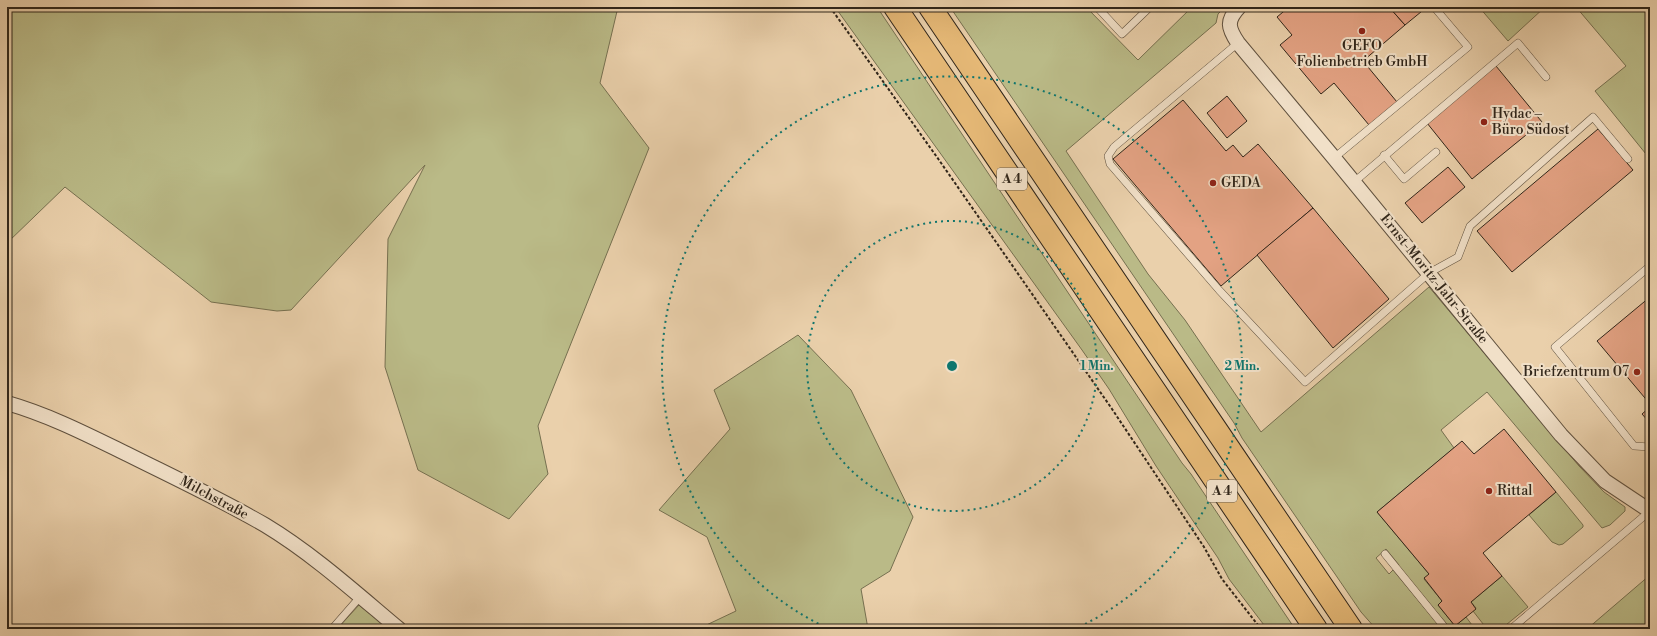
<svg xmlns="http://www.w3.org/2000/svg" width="1657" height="636" font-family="'Libre Bodoni',serif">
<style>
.green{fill:#baba87;stroke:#767050}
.building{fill:#e3a283;stroke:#31261a}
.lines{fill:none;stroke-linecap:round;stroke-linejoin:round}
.lane-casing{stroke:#5f503e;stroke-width:8}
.street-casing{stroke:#5f503e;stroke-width:16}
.highway-casing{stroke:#31261a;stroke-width:24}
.path{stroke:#31261a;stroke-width:2;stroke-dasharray:3 2;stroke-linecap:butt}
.lane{stroke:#f1e0c8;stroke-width:7}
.street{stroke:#f1e0c8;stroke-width:14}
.highway{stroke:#e5b876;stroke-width:22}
.ring{fill:none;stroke:#0f766e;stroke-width:2;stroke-dasharray:2 4}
.poi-dot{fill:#8f2418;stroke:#f1e0c8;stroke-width:1.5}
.labels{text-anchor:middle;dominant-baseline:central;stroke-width:4;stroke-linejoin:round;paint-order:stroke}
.shield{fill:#f1e0c8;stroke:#6b5e4e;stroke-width:1}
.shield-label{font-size:13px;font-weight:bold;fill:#31261a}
.poi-label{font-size:14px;fill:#31261a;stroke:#f1e0c8;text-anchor:start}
.street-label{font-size:14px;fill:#31261a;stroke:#f1e0c8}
.centre{fill:#0f766e;stroke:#f1e0c8;stroke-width:2}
.ring-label{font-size:12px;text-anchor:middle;font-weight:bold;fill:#0f766e;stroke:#f1e0c8;stroke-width:4;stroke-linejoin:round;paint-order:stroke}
</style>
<rect width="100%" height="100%" fill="#ead0ab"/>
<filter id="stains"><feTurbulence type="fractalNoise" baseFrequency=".005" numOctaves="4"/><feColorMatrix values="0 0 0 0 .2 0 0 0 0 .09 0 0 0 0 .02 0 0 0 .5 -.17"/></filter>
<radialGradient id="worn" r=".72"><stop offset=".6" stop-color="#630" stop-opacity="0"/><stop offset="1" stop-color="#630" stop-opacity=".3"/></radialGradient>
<g class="green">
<polygon points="7,7 618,7 600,83 649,148 538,426 548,474 509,519 418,470 385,367 388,239 425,165 291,310 277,311 211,302 65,187 7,243"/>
<polygon points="835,7 877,7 1182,463 1191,474 1295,629 1267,629 1229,579 1218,558 1156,466 1109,389 1082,350"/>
<polygon points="950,7 1086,7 1138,60 1192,7 1225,7 1218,14 1216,23 1066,151 1148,274 1185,320 1261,432 1429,287 1579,466 1604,492 1625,507 1625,511 1610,525 1602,528 1487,392 1441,430 1454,448 1377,512 1429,574 1424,579 1442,601 1438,605 1455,626 1466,617 1475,629 1451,629 1398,566 1399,565 1386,549 1376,558 1389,574 1393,570 1442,629 1376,629 1361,612 1242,438 1234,423"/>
<polygon points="1479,7 1545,7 1508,41"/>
<polygon points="1576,7 1650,7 1650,159 1595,91 1626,66"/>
<polygon points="798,335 851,390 913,517 890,571 861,589 868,629 698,629 736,611 707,537 659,510 730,429 714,390"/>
<polygon points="1556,492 1583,525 1583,527 1563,544 1559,545 1552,542 1529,515"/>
<polygon points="1650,575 1650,629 1587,629"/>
<polygon points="1502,576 1528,607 1501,629 1487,629 1473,611 1476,608 1471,602"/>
<polygon points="359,605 389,629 337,629"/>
</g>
<g class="building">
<polygon points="1289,7 1389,7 1405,25 1363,61 1397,102 1369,125 1334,83 1321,94 1280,45 1292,35 1277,17"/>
<polygon points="1389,7 1427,7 1405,25"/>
<polygon points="1496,66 1542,122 1472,179 1427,123"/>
<polygon points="1227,96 1247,121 1227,138 1207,113"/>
<polygon points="1183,100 1226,151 1233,145 1243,157 1258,144 1313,208 1221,286 1113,159"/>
<polygon points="1598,129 1633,170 1512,272 1477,231"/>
<polygon points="1448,167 1465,187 1422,223 1405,203"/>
<polygon points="1313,208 1389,299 1333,348 1257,255"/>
<polygon points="1650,297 1650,404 1597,341"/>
<polygon points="1650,407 1650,423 1642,414"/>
<polygon points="1504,429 1556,492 1483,553 1502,576 1471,602 1476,609 1455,626 1438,605 1442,601 1424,578 1429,574 1377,512 1462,441 1474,454"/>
</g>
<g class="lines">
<g class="lane-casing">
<g id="lane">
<polyline points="1097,7 1122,34 1150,7"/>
<polyline points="1238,43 1114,147 1108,156 1110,164 1219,290 1305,382 1429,273 1458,257 1470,226 1593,117 1628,159"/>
<polyline points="1384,155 1404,179 1436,152"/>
<polyline points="1334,158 1468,47 1434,7"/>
<polyline points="1354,182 1518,43 1546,77"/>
<polyline points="1650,266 1555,347 1634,446 1650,447"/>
<polyline points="1385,554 1446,629"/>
<polyline points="332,629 360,597"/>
<polyline points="1511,629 1650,511"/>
</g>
</g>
<g class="street-casing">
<g id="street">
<path d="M1239,7c-13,14 -11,21 -1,36l96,115 227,277 44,46 45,30"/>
<path d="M7,403c42,12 81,32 120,51 46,23 93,45 138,71 48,29 91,68 134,104"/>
</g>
</g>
<g class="highway-casing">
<g id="highway">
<polyline points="895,7 1316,629"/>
<polyline points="930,7 1351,629"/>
</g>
</g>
<polyline class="path" points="830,7 939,160 1112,409 1204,547 1222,579 1261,629"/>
<use href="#lane" class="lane"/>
<use href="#street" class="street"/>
<use href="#highway" class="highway"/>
</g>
<g class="ring">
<circle cx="952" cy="366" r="145"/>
<path d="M829 629A290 290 0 1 1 1075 629"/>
</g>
<g class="poi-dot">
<circle cx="1362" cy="31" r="4"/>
<circle cx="1484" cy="122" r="4"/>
<circle cx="1213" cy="183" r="4"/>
<circle cx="1637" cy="372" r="4"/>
<circle cx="1489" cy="491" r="4"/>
</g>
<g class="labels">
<g class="shield">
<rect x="997" y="168" width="30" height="22" rx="3"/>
<rect x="1207" y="480" width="30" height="22" rx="3"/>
</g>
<g class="shield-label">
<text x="1012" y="179">A 4</text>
<text x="1222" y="491">A 4</text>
</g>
<g class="poi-label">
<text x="1362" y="46" text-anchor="middle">GEFO<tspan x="1362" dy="16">Folienbetrieb GmbH</tspan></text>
<text x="1492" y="114">Hydac –<tspan x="1492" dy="16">Büro Südost</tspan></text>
<text x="1221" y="183">GEDA</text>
<text x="1629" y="372" text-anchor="end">Briefzentrum 07</text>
<text x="1497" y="491">Rittal</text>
</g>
<g class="street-label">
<text transform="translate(1434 279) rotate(51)">Ernst-Moritz-Jahr-Straße</text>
<text transform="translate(214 498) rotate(28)">Milchstraße</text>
</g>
</g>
<circle cx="952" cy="366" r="6" class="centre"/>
<g class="ring-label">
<text x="1097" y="370">1 Min.</text>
<text x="1242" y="370">2 Min.</text>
</g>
<rect width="1657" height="636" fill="none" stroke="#ead0ab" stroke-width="24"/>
<rect x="8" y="8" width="1641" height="620" fill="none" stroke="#31261a" stroke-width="2"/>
<rect x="12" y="12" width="1633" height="612" fill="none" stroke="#31261a"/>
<rect width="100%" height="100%" filter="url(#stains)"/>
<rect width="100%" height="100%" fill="url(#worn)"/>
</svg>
